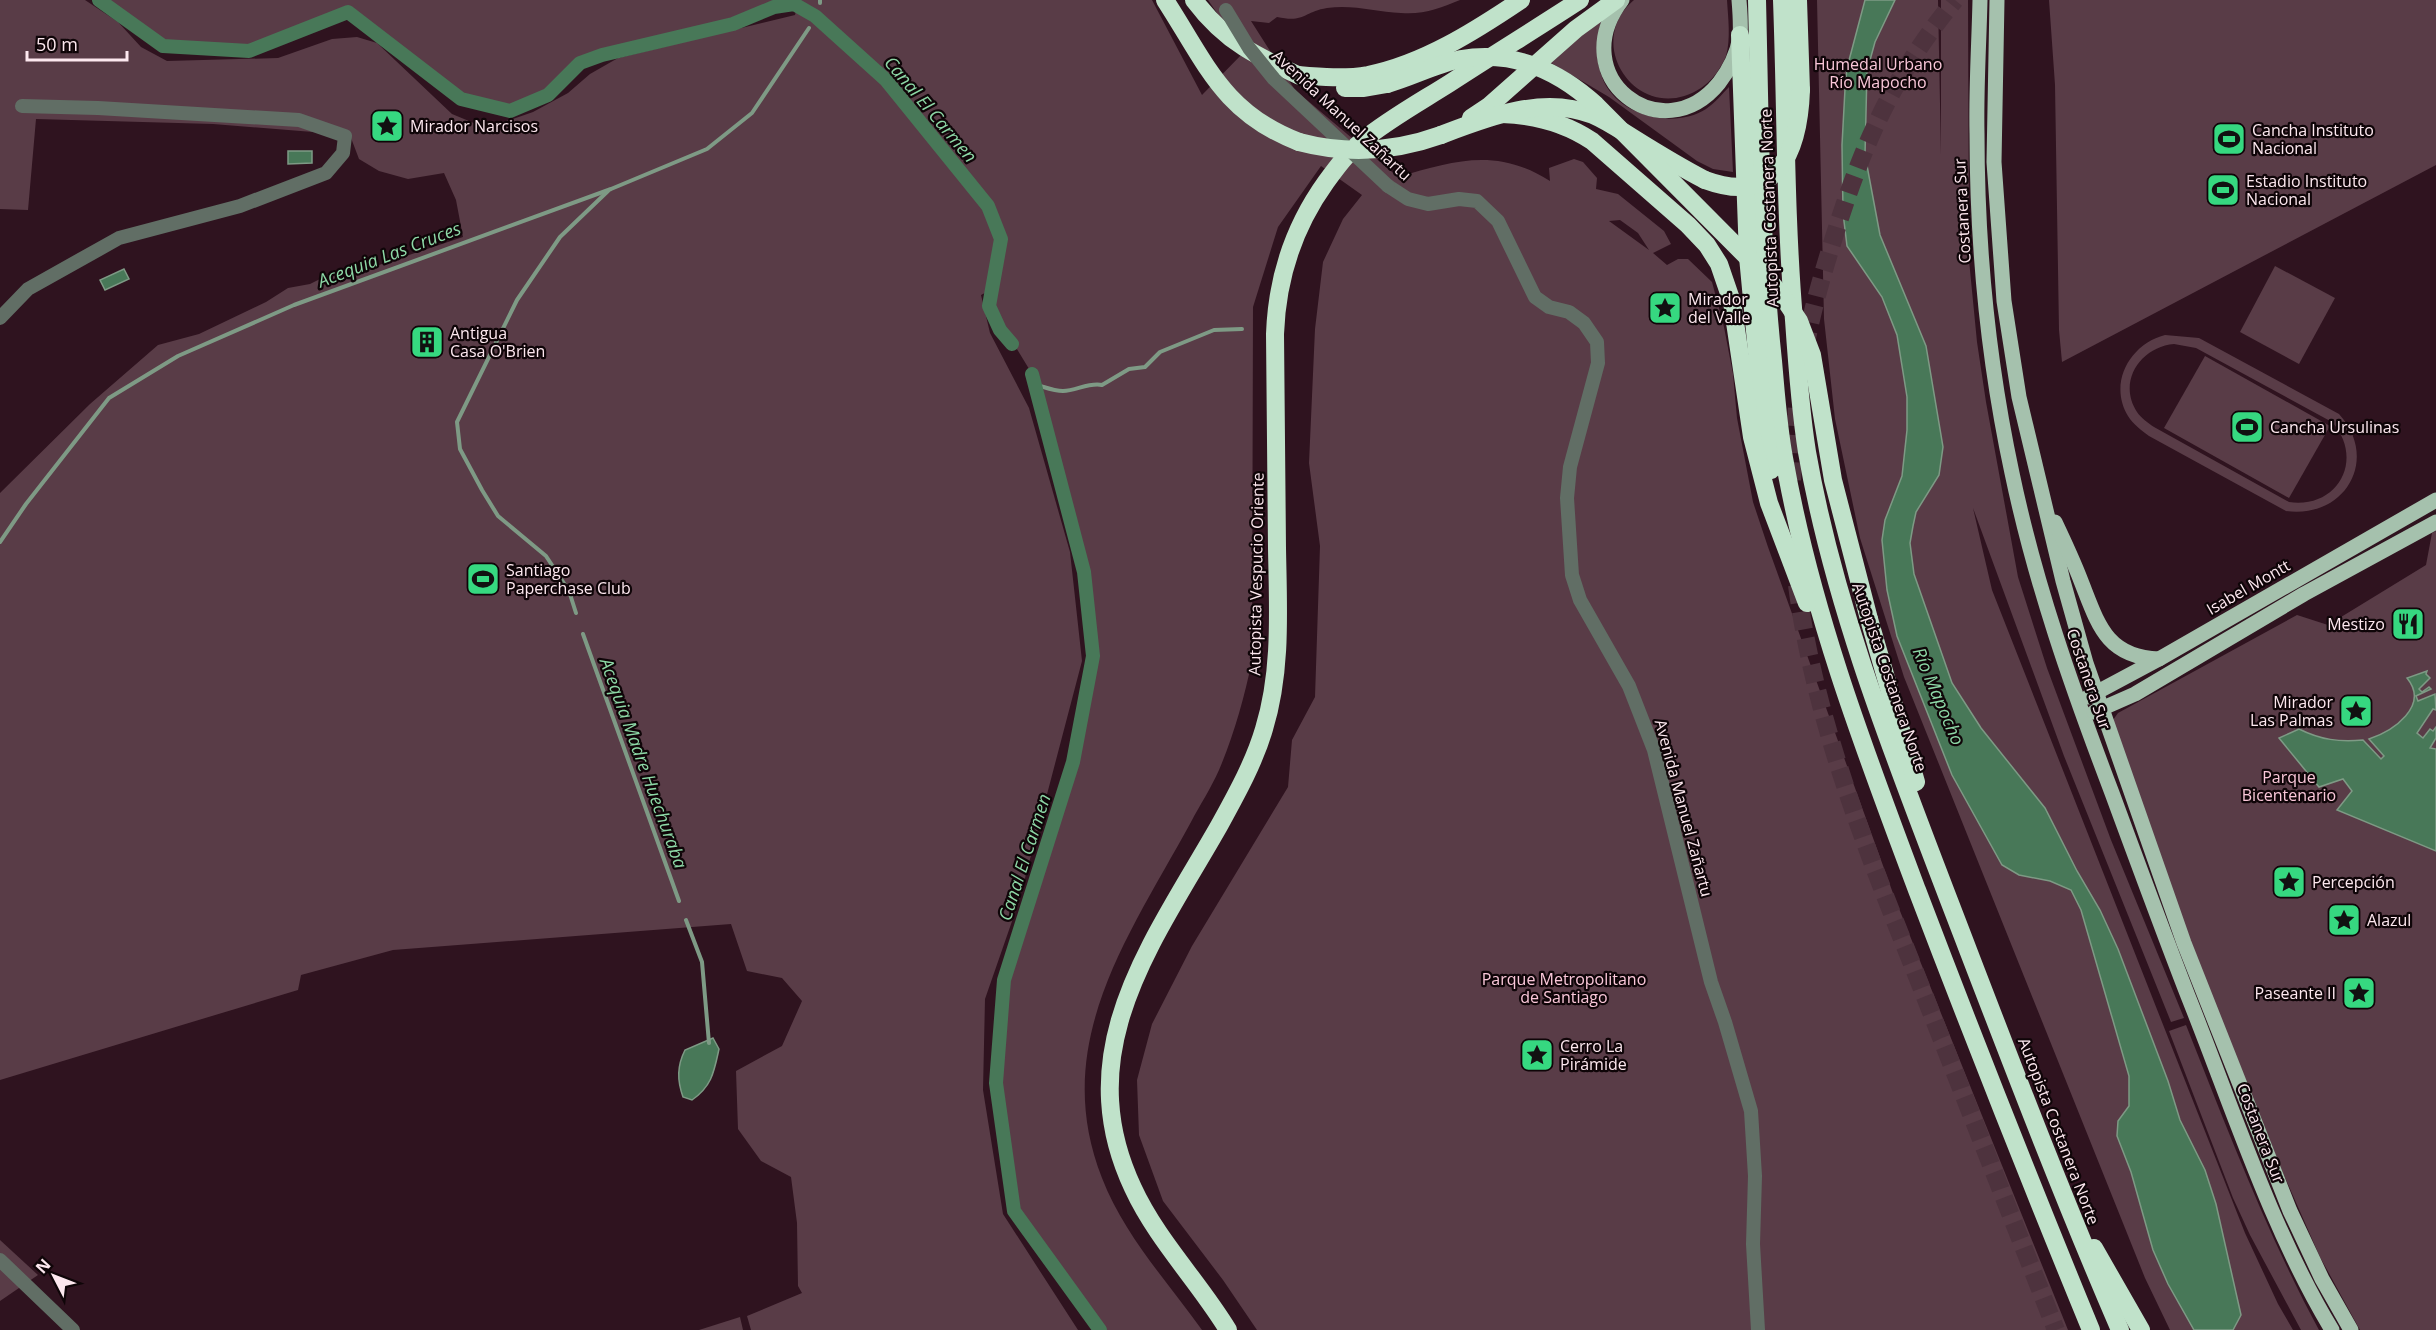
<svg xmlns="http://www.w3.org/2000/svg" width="2436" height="1330" font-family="'Open Sans',sans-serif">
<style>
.green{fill:#593c47;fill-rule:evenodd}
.water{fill:#487858;stroke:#7e9a85;stroke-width:1.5}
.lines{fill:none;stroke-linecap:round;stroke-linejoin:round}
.stream{stroke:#7e9a85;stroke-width:4}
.canal{stroke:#487858;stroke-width:14}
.highway-tunnel{stroke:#4e333e;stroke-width:18;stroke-dasharray:18 9;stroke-linecap:butt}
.minor{stroke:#616e65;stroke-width:14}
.major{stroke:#a5c1ad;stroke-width:15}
.highway{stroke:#c0e2ca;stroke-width:18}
.minor-bridge{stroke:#616e65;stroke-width:14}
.highway-bridge{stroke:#c0e2ca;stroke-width:18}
.labels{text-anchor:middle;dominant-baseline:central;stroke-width:4.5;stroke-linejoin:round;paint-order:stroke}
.park-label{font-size:16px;fill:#fac7d9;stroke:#0f0508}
.street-label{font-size:16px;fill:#fde8ef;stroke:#0f0508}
.poi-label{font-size:16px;fill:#fde8ef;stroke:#0f0508;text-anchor:start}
.water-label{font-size:18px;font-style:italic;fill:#8dd8a6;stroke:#0f0508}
</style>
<rect width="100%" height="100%" fill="#2f131f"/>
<g class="green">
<path d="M0,0h85l33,22 23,25 26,14 111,-3 54,-19 25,-2 20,6 75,71 29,12 29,-6 23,-8 35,-19 22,-19 28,-16 177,-43 3,-13 -3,-2h357l50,95 42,-43 -36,-52h252c-19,8 -37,15 -59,13 -25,-1 -48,-9 -74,-5 -24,4 -22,15 -50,9l-8,6 -18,-2 44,69 103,87c56,-16 98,-30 152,4l-1,-13 25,-9 9,3 14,16 -1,11 22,5 46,37 7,13 -18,9 14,12 11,-6h10l24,23 12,45 9,47 4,44 16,84 15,45 126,349 174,434h-811l-34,-50 -60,-79 -24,-66 -2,-55 15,-56 40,-78 96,-159 4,-47 23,-43 5,-151 -11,-83 6,-134 8,-67 20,-43 19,-24 -41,-29 -43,61 -25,80 -1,354c-8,37 -18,74 -33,109 -8,18 -19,35 -28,52 -62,114 -142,221 -89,356 22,57 65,103 100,152h-96l-87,-121 -19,-126 9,-102 68,-218 21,-107 -10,-85 -51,-189 -45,-74 6,-22 -17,9 9,38 39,75 41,144 12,109 -63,240 -34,98 -2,91 20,124 75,116h-327l-4,-14 55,-23 -4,-7 -1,-63 -6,-46 -30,-16 -23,-32 -2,-58 46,-25 20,-45 -20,-23 -35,-7 -16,-47 -338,26 -92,25 -3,15 -298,90v-587l90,-89 68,-59 41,-11 67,-32 22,-14 22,-4 18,-9 42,-7 93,-31 -7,-37 -12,-27 -36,6 -29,-8 -20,-12 -11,-29 -35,2 -100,-8 -177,-5 -8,91 -28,-1zM1620,220l18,13 11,17 -40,-29z"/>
<polygon points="106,0 793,0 773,3 732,20 601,51 578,59 545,91 510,106 464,96 349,7 249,47 164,42"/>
<path d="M1634,0h93c1,17 4,39 -1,56 -5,12 -14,25 -25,32 -61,40 -120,-44 -67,-88z"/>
<polygon points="1817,0 1938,0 1941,155 1941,0 1968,0 1969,260 1977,342 1986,402 2018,577 2047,668 2111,840 2184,1018 2171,1022 2064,756 1973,508 1992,590 2245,1233 2278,1304 2293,1330 2170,1330 2145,1278 1904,677 1860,538 1835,419 1824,319"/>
<polygon points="2049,0 2436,0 2436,165 2062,362 2059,330 2055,85"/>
<path d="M1603,15c-7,22 -9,45 1,67 17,35 71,47 102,27 9,-6 16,-15 23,-22l4,85 -20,-3 -16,-8 -88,-64 -61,-36z"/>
<polygon points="2275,266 2335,298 2299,364 2240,332"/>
<path d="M2165,335l34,3 140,76c41,45 6,105 -53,97l-137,-75c-8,-6 -16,-12 -21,-20 -20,-33 2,-72 37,-81zM2174,344l22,4 136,74c33,37 6,87 -43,80l-135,-75c-6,-4 -13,-9 -17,-15 -20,-31 4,-65 37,-68z"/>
<polygon points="2205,356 2330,426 2289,498 2164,428"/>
<polygon points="2436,531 2436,1330 2360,1330 2320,1257 2283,1173 2189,939 2113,720 2118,713 2297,615 2328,625 2426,565 2432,533"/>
<path d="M2186,1025c41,103 80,207 133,305h-18l-51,-95 -17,-37 -64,-167z"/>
<polygon points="0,1240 38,1275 0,1301"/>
<polygon points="740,1317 743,1330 699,1330"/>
</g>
<g class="water">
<polygon points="1865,0 1895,0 1875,42 1867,71 1865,155 1880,235 1926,346 1943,447 1939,475 1916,512 1913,526 1910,543 1914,574 1952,683 1981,728 2045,808 2077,871 2100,910 2118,949 2168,1081 2180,1120 2205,1170 2216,1204 2241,1315 2233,1330 2194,1330 2168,1284 2153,1250 2131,1172 2117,1136 2118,1121 2129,1106 2129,1076 2081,910 2071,890 2050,881 2019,875 2002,865 1952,775 1897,636 1887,590 1882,540 1885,520 1902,476 1907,430 1907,397 1897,335 1882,297 1847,246 1843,213 1842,145 1845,89 1847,68"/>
<polygon points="288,151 312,151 312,163 288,164"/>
<polygon points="124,269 129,279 105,290 100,280"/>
<path d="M2427,671l-1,3 4,4 -11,11 3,3 7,-5 2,2 -15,7 2,5 17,-7 1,16 -3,-1 -16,24 6,5 7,-9 3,2 3,-4v11l-6,10 6,1v102l-99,-41 15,-19 -9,-12 -24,8 -40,-49 20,-9c22,11 40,13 64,11l18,19 3,-3 -15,-17c24,-8 61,-33 38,-61z"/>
<path d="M713,1038l6,11c-5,23 -7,37 -27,51l-9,-3c-6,-17 -6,-31 2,-47z"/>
</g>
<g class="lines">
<g class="stream">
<polyline points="820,3 820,0"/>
<path d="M1033,384c9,2 20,7 30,7 13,0 26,-9 39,-6l27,-16 16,-2 15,-15 54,-22 28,-1"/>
<polyline points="0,542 26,504 109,398 178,356 294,305 611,189 707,149 752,113 809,28"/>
<polyline points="576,613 569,591 546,556 498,516 482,490 460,449 457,422 517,300 560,237 608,191"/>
<polyline points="583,634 679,901"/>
<polyline points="686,920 702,962 709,1043"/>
</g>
<g class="canal">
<polyline points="99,0 163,46 249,51 348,12 461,99 510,111 548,95 580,63 602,55 733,24 774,7 794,4 815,16 886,80 988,206 1001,239 989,306 1000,330 1012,344"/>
<polyline points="1032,374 1084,572 1093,656 1073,762 1004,980 996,1083 1014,1211 1100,1330"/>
</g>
<g class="highway-tunnel">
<path d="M1805,349c7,-39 18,-77 30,-115 29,-93 58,-158 120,-234"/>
<polyline points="1792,480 1797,406"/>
<path d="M1797,585c18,138 70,266 121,394 46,117 92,234 138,351"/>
</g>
<g class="minor">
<polyline points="1388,186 1408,199 1428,204 1459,199 1477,201 1498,221 1535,297 1549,307 1569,312 1584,323 1597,342 1598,363 1570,467 1567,498 1572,575 1580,600 1629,686 1654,750 1711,982 1725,1022 1751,1111 1755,1176 1753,1244 1758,1330"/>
<polyline points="0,318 28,289 119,238 240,206 326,173 343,153 345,136 299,120 98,108 22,106"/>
<polyline points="0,1260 73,1330"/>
</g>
<g class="major">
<path d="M1622,0c-59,77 40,153 97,83 10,-13 18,-29 21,-46 1,-12 0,-25 -1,-37"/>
<path d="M1980,0c-1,44 -4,89 -3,133 0,114 11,228 35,340 23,110 60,215 100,320 25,68 50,136 76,203 44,110 83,233 144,334"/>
<polyline points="1997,0 1994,162 2004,301 2019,397 2063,581 2086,663 2184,943 2290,1211 2322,1279 2351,1330"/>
<path d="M2055,522c9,19 18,38 26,59 17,43 25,76 78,78"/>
<polyline points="2088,697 2159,659 2436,500"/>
<polyline points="2094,712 2135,694 2304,594 2436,522"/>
</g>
<g class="highway">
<path d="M1165,0c41,63 58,113 134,142"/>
<path d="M1194,0c33,44 66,58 115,80"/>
<path d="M1757,0c3,121 3,241 16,361 3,33 5,65 11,97 26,149 80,291 133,432 56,147 114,294 174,440"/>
<path d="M1782,0c4,107 3,214 12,320 3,44 6,88 13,132 27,155 87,304 143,451 55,143 109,286 170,427"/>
<polyline points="1798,0 1801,90"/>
<polyline points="1740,35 1748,257 1762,405 1771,470"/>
<path d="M1298,75c23,2 47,4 70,0 55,-11 107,-44 153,-75"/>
<polyline points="1345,88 1364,88 1387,84"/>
<path d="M1502,114c33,1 63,9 90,27l96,84 19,20 12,19 13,38 20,135 17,66 38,100"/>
<polyline points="1471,118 1489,106 1576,29 1616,0"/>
<path d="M1441,135c47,-18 102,-40 152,-20 14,6 27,15 40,23 24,15 47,29 72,42"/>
<polyline points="1869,619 1916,782"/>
<polyline points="2094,1248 2141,1330"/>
<path d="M1228,1330c-29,-48 -71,-90 -95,-142 -65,-138 20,-246 86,-362 17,-31 35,-63 45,-97 18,-59 14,-120 13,-181 0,-71 -2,-143 -2,-214 2,-57 18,-106 51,-152 11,-15 22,-30 36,-41 27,-22 58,-39 88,-58 43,-28 87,-55 130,-83"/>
</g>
<polyline class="minor-bridge" points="1226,10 1249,48 1274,79 1388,186"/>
<g class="highway-bridge">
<path d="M1387,84c25,-7 49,-20 74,-25 52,-9 98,12 135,46l165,166 22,26 16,24 13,34 21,125 36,139"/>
<path d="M1299,142c49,13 95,10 142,-7"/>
<path d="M1705,180c73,27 94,-30 96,-90"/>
</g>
</g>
<defs>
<g id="sight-square" transform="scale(1.725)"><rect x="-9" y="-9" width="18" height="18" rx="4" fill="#36d880" stroke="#0f0508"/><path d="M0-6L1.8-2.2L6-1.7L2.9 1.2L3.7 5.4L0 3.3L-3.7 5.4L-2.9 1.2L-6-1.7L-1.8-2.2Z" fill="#111"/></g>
<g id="stadium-square" transform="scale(1.725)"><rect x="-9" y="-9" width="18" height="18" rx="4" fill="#36d880" stroke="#0f0508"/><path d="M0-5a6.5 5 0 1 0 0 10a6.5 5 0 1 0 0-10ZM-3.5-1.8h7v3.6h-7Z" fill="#111"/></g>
<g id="building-square" transform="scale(1.725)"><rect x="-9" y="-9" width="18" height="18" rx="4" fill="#36d880" stroke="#0f0508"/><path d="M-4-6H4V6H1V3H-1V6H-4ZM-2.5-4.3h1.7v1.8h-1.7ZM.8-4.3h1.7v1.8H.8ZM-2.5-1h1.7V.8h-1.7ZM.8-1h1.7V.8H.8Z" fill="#111"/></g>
<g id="restaurant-square" transform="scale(1.725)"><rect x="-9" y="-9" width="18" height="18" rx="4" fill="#36d880" stroke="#0f0508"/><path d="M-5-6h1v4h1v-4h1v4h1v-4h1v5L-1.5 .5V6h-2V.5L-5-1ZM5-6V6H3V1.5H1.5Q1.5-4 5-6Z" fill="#111"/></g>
</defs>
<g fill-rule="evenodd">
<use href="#sight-square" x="387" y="126"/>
<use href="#stadium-square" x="2229" y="139"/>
<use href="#stadium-square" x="2223" y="190"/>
<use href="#sight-square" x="1665" y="308"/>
<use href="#building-square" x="427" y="342"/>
<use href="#stadium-square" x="2247" y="427"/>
<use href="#stadium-square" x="483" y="579"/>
<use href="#restaurant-square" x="2408" y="624"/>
<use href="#sight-square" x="2356" y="711"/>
<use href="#sight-square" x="2289" y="882"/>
<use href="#sight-square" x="2344" y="920"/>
<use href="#sight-square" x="2359" y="993"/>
<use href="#sight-square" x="1537" y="1055"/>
</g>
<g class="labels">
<g class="park-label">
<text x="1878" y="64">Humedal Urbano<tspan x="1878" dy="18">Río Mapocho</tspan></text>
<text x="2289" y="777">Parque<tspan x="2289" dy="18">Bicentenario</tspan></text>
<text x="1564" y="979">Parque Metropolitano<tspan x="1564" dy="18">de Santiago</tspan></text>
</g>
<g class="street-label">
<text transform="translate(1342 115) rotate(43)">Avenida Manuel Zañartu</text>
<text transform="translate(1769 208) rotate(-92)">Autopista Costanera Norte</text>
<text transform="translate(1962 211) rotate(-93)">Costanera Sur</text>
<text transform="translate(1256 574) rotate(-89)">Autopista Vespucio Oriente</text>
<text transform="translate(2248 587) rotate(-30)">Isabel Montt</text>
<text transform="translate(1890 677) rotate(71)">Autopista Costanera Norte</text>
<text transform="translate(2089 679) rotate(71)">Costanera Sur</text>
<text transform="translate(1684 808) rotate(75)">Avenida Manuel Zañartu</text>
<text transform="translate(2059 1131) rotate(69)">Autopista Costanera Norte</text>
<text transform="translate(2261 1133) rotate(69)">Costanera Sur</text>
</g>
<g class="poi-label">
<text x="410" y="126">Mirador Narcisos</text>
<text x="2252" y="130">Cancha Instituto<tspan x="2252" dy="18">Nacional</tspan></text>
<text x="2246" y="181">Estadio Instituto<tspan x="2246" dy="18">Nacional</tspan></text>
<text x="1688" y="299">Mirador<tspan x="1688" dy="18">del Valle</tspan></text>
<text x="450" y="333">Antigua<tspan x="450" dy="18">Casa O'Brien</tspan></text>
<text x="2270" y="427">Cancha Ursulinas</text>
<text x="506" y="570">Santiago<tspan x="506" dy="18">Paperchase Club</tspan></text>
<text x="2385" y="624" text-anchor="end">Mestizo</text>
<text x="2333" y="702" text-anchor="end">Mirador<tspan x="2333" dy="18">Las Palmas</tspan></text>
<text x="2312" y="882">Percepción</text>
<text x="2367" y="920">Alazul</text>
<text x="2336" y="993" text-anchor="end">Paseante II</text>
<text x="1560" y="1046">Cerro La<tspan x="1560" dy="18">Pirámide</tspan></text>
</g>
<g class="water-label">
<text transform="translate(931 109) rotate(50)">Canal El Carmen</text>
<text transform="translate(389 254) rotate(-21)">Acequia Las Cruces</text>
<text transform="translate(1939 696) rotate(67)">Río Mapocho</text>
<text transform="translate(644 763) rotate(70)">Acequia Madre Huechuraba</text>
<text transform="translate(1024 857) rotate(-72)">Canal El Carmen</text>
</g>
</g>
<g transform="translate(54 1276) rotate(312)" stroke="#0f0508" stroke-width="4.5" paint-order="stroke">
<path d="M0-4.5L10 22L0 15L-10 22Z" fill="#fde8ef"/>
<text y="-9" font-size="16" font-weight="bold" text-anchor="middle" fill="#fde8ef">N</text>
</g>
<path d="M27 51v9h100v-9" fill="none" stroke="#fde8ef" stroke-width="3"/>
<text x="36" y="51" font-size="18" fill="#fde8ef" stroke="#0f0508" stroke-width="4.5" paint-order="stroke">50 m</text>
</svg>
